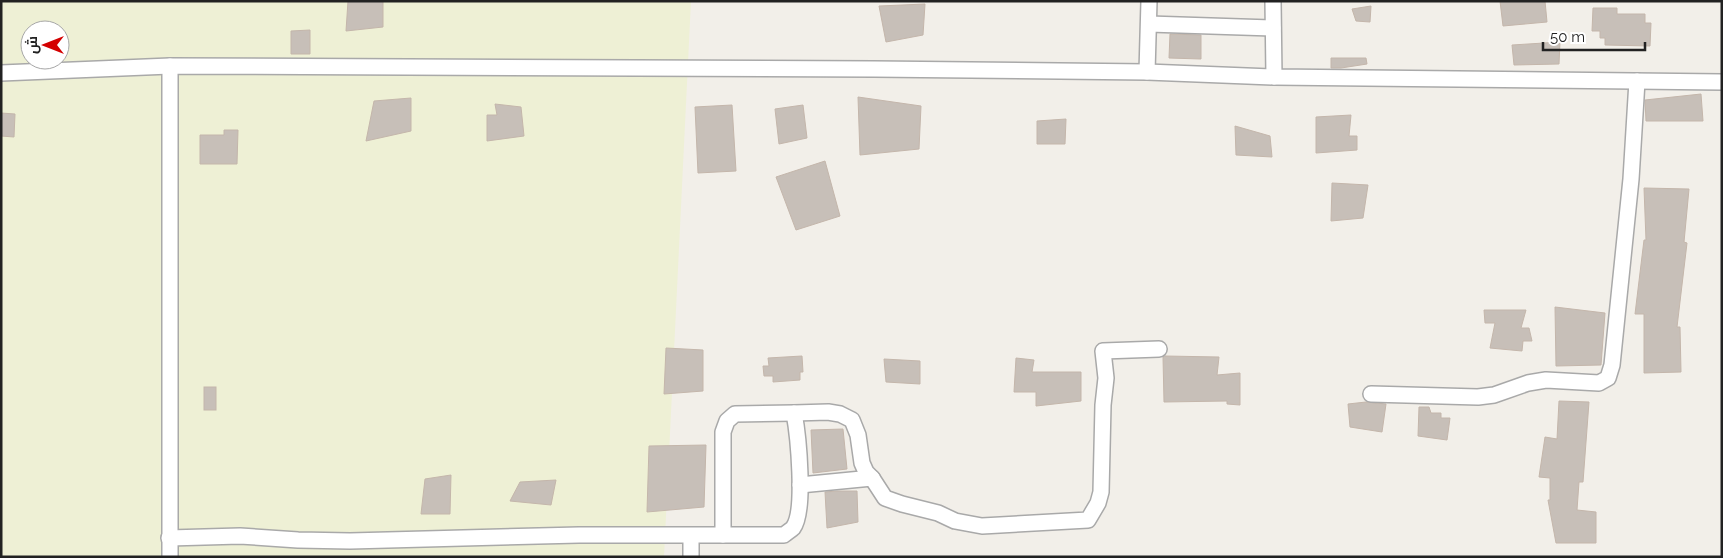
<svg xmlns="http://www.w3.org/2000/svg" width="1723" height="558" font-family="Raleway,Cairo,sans-serif">
<style>
.farmland{fill:#eef0d5;fill-rule:evenodd}
.building{fill:#c7bfb8;stroke:#c4b6ab}
.lines{fill:none;stroke-linecap:round;stroke-linejoin:round}
.minor-casing{stroke:#a9a9a9;stroke-width:18}
.minor{stroke:#fff;stroke-width:15}
</style>
<rect width="100%" height="100%" fill="#f2efe9"/>
<path class="farmland" d="M1,1h690l-27,556h-663zM30,30h30v30h-30z"/>
<g class="building">
<polygon points="348,1 383,1 383,27 346,31"/>
<polygon points="1500,1 1545,1 1547,22 1503,26"/>
<polygon points="925,4 923,35 886,42 879,6"/>
<polygon points="1371,6 1370,22 1356,21 1352,9"/>
<polygon points="1593,8 1617,8 1617,14 1645,14 1645,23 1651,23 1650,46 1605,45 1605,38 1600,38 1600,31 1592,31"/>
<polygon points="310,30 310,54 291,54 291,31"/>
<polygon points="1170,34 1201,35 1201,59 1169,58"/>
<polygon points="1560,42 1559,64 1514,65 1512,45"/>
<polygon points="1331,58 1366,58 1367,64 1341,68 1331,68"/>
<polygon points="1701,94 1703,121 1646,121 1645,100"/>
<polygon points="858,97 921,106 919,149 860,155"/>
<polygon points="411,98 411,131 366,141 374,101"/>
<polygon points="495,104 521,107 524,136 487,141 487,115 497,115"/>
<polygon points="732,105 736,171 698,173 695,107"/>
<polygon points="803,105 807,138 779,144 775,109"/>
<polygon points="1,113 15,114 14,137 1,136"/>
<polygon points="1351,115 1349,136 1357,136 1357,150 1316,153 1316,117"/>
<polygon points="1066,119 1065,144 1037,144 1037,121"/>
<polygon points="1235,126 1270,136 1272,157 1236,155"/>
<polygon points="224,130 238,130 237,164 200,164 200,135 224,135"/>
<polygon points="825,161 840,216 796,230 776,177"/>
<polygon points="1332,183 1368,185 1363,218 1331,221"/>
<polygon points="1644,188 1689,189 1684,242 1687,243 1677,327 1680,327 1681,372 1644,373 1644,314 1635,314 1644,240 1646,240"/>
<polygon points="1555,307 1605,313 1601,365 1556,366"/>
<polygon points="1484,310 1526,310 1521,328 1529,328 1532,341 1523,341 1522,351 1490,348 1495,323 1485,323"/>
<polygon points="666,348 703,350 703,391 664,394"/>
<polygon points="802,356 803,372 800,372 800,380 773,382 773,376 764,376 763,366 769,366 768,358"/>
<polygon points="1165,356 1219,357 1217,375 1240,373 1240,405 1227,404 1227,401 1164,402 1163,357"/>
<polygon points="1016,358 1034,360 1032,372 1081,372 1081,401 1036,406 1036,392 1014,392"/>
<polygon points="884,359 920,361 920,384 886,382"/>
<rect x="204" y="387" width="12" height="23"/>
<polygon points="1559,401 1589,402 1583,482 1579,482 1577,510 1596,512 1596,543 1556,543 1548,500 1550,500 1550,478 1539,477 1545,437 1557,439"/>
<polygon points="1366,402 1386,404 1382,432 1350,427 1348,404"/>
<polygon points="1419,407 1429,407 1431,413 1441,413 1441,418 1450,418 1447,440 1418,436"/>
<polygon points="843,429 847,469 813,473 811,430"/>
<polygon points="706,445 704,507 647,512 649,446"/>
<polygon points="451,475 450,514 421,514 425,479"/>
<polygon points="556,480 551,505 510,501 520,482"/>
<polygon points="837,491 857,491 858,522 827,528 825,492"/>
</g>
<g class="lines">
<g class="minor-casing">
<g id="minor">
<polyline points="1273,1 1274,77"/>
<polyline points="1149,24 1273,28"/>
<polyline points="1147,72 1149,1"/>
<polyline points="1,73 170,66 874,69 1147,72 1274,77 1722,82"/>
<polyline points="1371,394 1478,397 1494,395 1528,383 1546,380 1599,383 1608,378 1612,365 1631,179 1637,81"/>
<polyline points="800,485 872,478"/>
<polyline points="723,535 723,432 727,421 735,414 794,413"/>
<polyline points="691,536 691,557"/>
<path d="M169,538l71,-2 58,4 52,1 229,-6h205c2,-2 7,-5 9,-7 13,-17 5,-94 1,-115l34,-1 12,2 12,6 6,15 4,28 4,9 6,6 13,20 17,6 36,9 17,8 27,5 106,-6 10,-17 3,-11 2,-87 3,-27 -3,-27 56,-2"/>
<polyline points="170,557 170,66"/>
</g>
</g>
<use href="#minor" class="minor"/>
</g>
<rect width="1723" height="558" fill="none" stroke="#222222" stroke-width="5"/>
<g transform="translate(45 45) rotate(270)"><circle r="24" fill="#ffffff" stroke="#a7a7a7"/>
<path d="M0-4L9 19L0 12L-9 19Z" fill="#d40000"/>
<text y="-8" font-size="14" font-weight="bold" text-anchor="middle" fill="#222222">ش</text>
</g>
<path d="M1543 42v8h102v-8" fill="none" stroke="#222222" stroke-width="2.5"/>
<text x="1550" y="42" font-size="15" fill="#222222" stroke="#ffffff" stroke-width="4" paint-order="stroke">50 m</text>
</svg>
